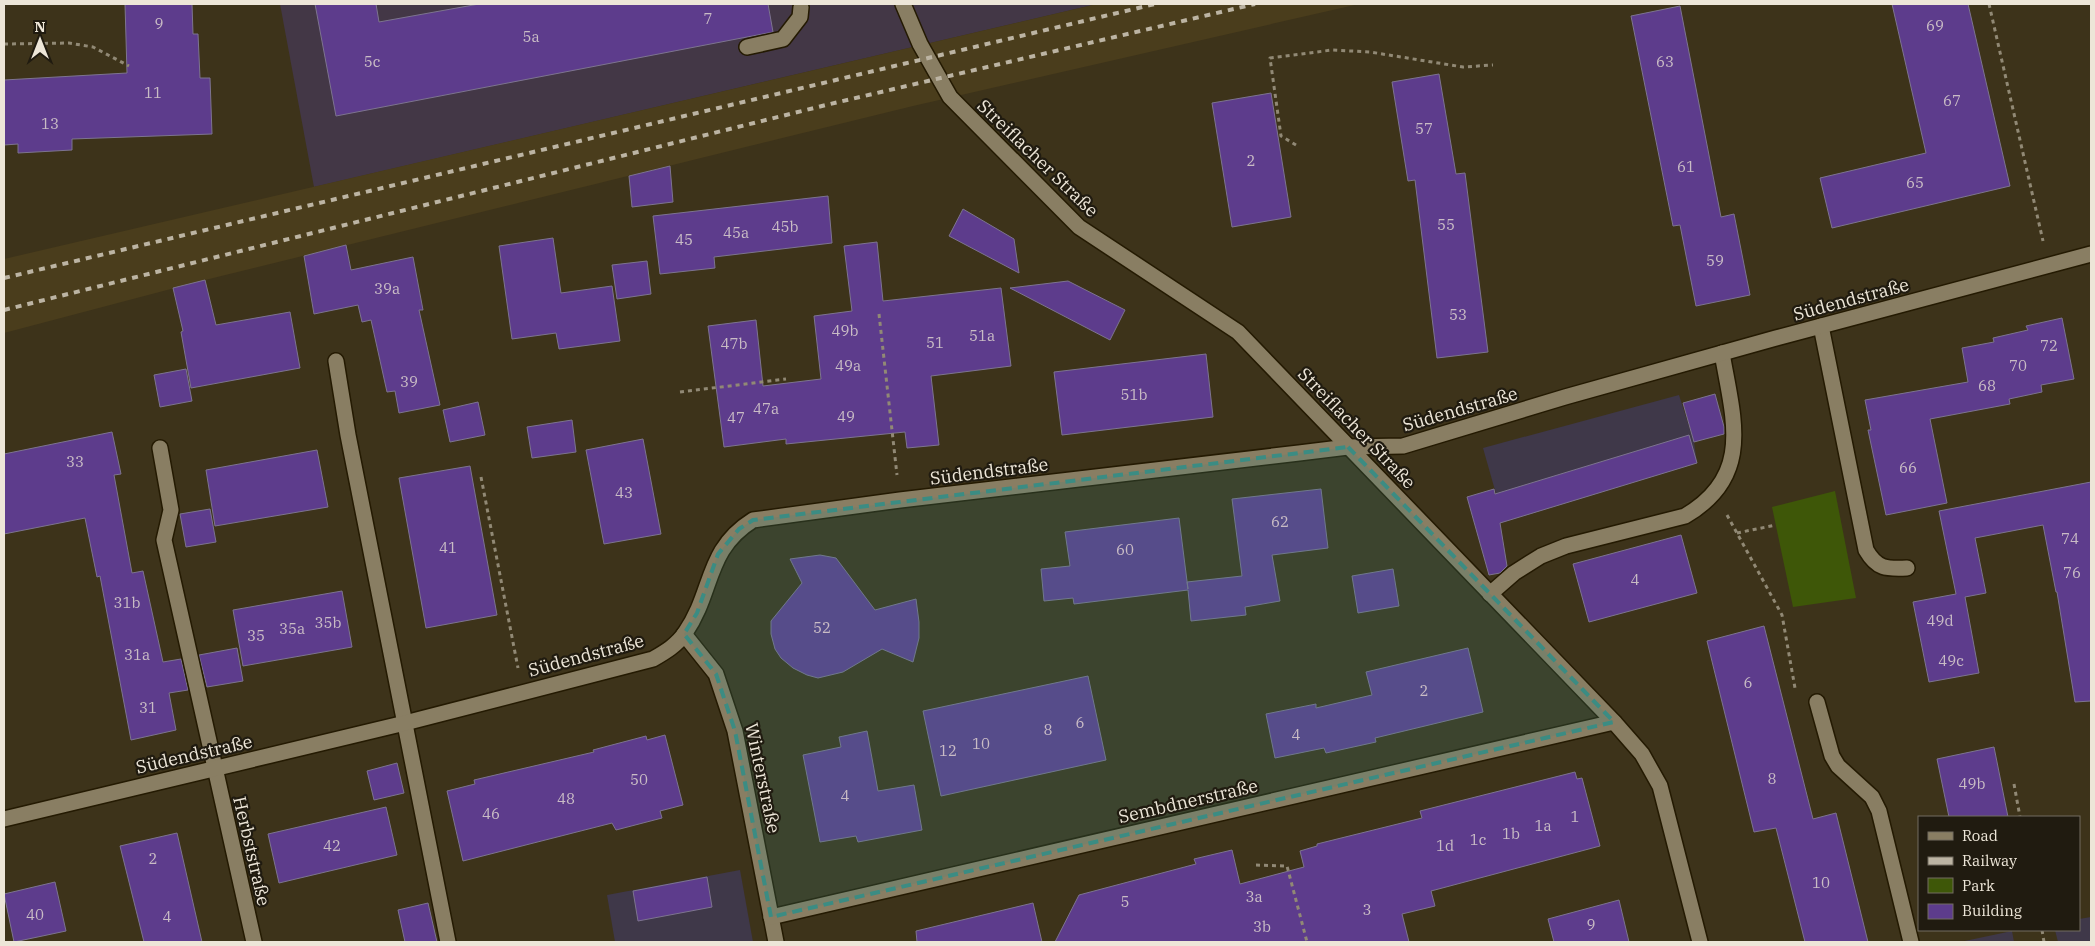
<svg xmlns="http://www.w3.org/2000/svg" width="2095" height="946" font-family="'IBM Plex Serif',serif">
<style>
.commercial{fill:#433746}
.industrial{fill:#3f3849}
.built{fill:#4a3d1c}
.green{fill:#3e5708}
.building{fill:#5d3c8c;stroke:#7d748f}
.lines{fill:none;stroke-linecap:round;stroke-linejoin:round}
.minor-casing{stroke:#241a02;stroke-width:18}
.path{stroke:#918975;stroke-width:3;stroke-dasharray:4 4;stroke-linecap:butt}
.minor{stroke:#897e63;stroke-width:15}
.rail{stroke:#bcb4a3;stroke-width:4;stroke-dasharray:6 6;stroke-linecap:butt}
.marked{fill:#3b8c83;fill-opacity:0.2;stroke:#3b8c83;stroke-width:4;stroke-dasharray:10 6;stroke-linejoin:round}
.labels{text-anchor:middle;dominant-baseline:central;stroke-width:4.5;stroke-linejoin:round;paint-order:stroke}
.number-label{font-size:15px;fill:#c9bcc5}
.street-label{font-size:18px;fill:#ede6d8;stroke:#201b10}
</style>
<rect width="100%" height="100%" fill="#3d331a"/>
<polygon class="commercial" points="280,4 1097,4 314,187"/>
<g class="industrial">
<polygon points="1679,395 1694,442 1697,463 1504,522 1483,448"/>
<polygon points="740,870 753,942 615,942 607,895"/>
<polygon points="2091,917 2091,942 2058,942 2055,930 2079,930 2079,919"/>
<polygon points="2012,931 2014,942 1960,942"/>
</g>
<polygon class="built" points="1097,4 1359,4 913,106 205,280 4,333 4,259"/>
<polygon class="green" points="1835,491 1856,598 1793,607 1772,507"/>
<g class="building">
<polygon points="125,4 192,4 193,34 198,34 200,78 210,78 212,134 72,139 72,150 18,153 18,144 4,145 4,80 127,73"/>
<polygon points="315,4 376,4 379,22 479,4 768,4 773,32 336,116"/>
<polygon points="1892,4 1968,4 2010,186 1832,228 1820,178 1926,153"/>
<polygon points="1680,6 1721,217 1734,214 1750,295 1696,306 1680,225 1673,226 1631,16"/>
<polygon points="1439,74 1456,174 1465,173 1488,352 1437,358 1415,180 1408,181 1392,82"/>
<polygon points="1271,93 1291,217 1232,227 1212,103"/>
<polygon points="670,166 673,202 632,207 629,176"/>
<polygon points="828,196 832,243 714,257 715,268 660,274 653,216"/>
<polygon points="963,209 1014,239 1019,273 949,236"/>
<polygon points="553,238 561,293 612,286 620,341 559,349 556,333 512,339 499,246"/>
<polygon points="877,242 883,301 1001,288 1011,366 931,376 939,445 907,448 905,432 786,444 786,439 724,447 708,326 756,320 763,386 821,379 814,316 852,311 844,246"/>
<polygon points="346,245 351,270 413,257 423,310 419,310 440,405 399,413 395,391 387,392 371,320 362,322 358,305 314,314 304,256"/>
<polygon points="647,261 651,294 617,299 612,265"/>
<polygon points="205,280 216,325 290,312 300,368 191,388 181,332 183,331 173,288"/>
<polygon points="1068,281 1125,310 1110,340 1010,288"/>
<polygon points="2062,318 2074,379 2041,385 2042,392 2009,399 2010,404 1930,419 1947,503 1886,515 1868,430 1871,430 1865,400 1968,382 1962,348 1994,342 1993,338 2028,330 2026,326"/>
<polygon points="1206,354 1213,417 1062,435 1054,372"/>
<polygon points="186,369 192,401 160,407 154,375"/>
<polygon points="1715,394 1724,427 1724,434 1694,442 1683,403"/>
<polygon points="478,402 485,435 450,442 443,410"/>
<polygon points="572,420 576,452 532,458 527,427"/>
<polygon points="112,432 121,474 114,475 132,573 143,571 163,662 181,659 188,690 169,693 176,730 131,740 100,576 97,577 85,518 4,534 4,454"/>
<polygon points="1689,435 1697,463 1500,523 1507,566 1500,573 1489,575 1467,497 1494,489 1495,494"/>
<polygon points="643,439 661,534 604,544 586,450"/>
<polygon points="317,450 328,507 215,526 206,470"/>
<polygon points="470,466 497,615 426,628 399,478"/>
<polygon points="2091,482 2091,701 2075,702 2057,592 2056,592 2043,525 1975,538 1986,593 1965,597 1979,673 1929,682 1913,602 1956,594 1939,511"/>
<polygon points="1321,489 1328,548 1272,555 1280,601 1245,607 1246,615 1191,621 1188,590 1074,604 1073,598 1044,601 1041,569 1070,566 1065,532 1179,518 1188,589 1187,582 1242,576 1232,499"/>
<polygon points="210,509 216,542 186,547 180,514"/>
<polygon points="1681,535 1697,593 1589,622 1573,564"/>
<polygon points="820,555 836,558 875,610 916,599 919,622 919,638 913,662 882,649 843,672 818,678 807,675 793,668 781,658 775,649 771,634 771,621 802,583 790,559"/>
<polygon points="1393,569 1399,606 1358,613 1352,576"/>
<polygon points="342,591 352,647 243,666 233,610"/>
<polygon points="1764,626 1813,819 1836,813 1868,942 1805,942 1776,828 1754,832 1707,641"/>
<polygon points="237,648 243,681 207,687 199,655"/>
<polygon points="1468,648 1483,712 1375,738 1376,742 1326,753 1324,748 1275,758 1266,714 1316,704 1316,708 1372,695 1366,672"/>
<polygon points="1088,676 1106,760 941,796 923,711"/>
<polygon points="867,731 878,791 914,785 922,830 858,842 856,836 820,842 803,755 841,747 839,737"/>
<polygon points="665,735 683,805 660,811 662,818 616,830 612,823 463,861 447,791 475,784 474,780 594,752 593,750 646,736 647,740"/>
<polygon points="1994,747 2008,817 1949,817 1937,759"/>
<polygon points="397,763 404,793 374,800 367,771"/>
<polygon points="1575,772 1577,779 1582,778 1600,846 1431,891 1435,906 1402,914 1409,942 1055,942 1079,895 1196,864 1194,859 1232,850 1240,884 1304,867 1300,851 1317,846 1317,844 1422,818 1420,811"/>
<polygon points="386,807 397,855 279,883 268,834"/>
<polygon points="177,833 202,942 144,942 120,846"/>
<polygon points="707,877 712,907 638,921 633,891"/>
<polygon points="55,882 66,931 14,942 4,894"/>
<polygon points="1619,900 1629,942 1554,942 1548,919"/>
<polygon points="428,903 437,942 405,942 398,910"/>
<polygon points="1033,903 1042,942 917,942 916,931"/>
</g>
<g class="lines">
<g class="minor-casing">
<g id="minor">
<polyline points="903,4 920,44 950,97 1079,227 1238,332 1614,722 1642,754 1660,786 1700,942"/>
<polyline points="747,47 783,39 800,17 801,7"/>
<path d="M1821,326l45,224c11,19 20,19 41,18"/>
<polyline points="336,361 348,435 448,942"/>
<polyline points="160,448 171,510 164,540 254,942"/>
<path d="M1490,594l24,-21 27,-17 25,-10 119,-30c69,-40 48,-98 37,-163"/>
<polyline points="684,634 716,674 735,731 776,942"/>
<polyline points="1817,702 1832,756 1838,766 1872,797 1879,811 1911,942"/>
<path d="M4,819l401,-96 248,-64c12,-7 24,-14 32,-26 29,-42 20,-83 68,-113l147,-20 399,-47 49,-6 55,-1 162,-49 211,-59 315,-84"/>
<polyline points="771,917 1614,722"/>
</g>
</g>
<g class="path">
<polyline points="1989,4 2043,241"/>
<polyline points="4,44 69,43 93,47 129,66"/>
<polyline points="1296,145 1281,136 1270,58 1332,50 1370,52 1463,67 1493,65"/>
<polyline points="879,314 897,475"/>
<polyline points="680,392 786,379"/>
<polyline points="481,477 518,668"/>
<polyline points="1727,515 1782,615 1795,688"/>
<polyline points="1737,533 1776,525"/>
<polyline points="2014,784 2020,817"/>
<polyline points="1256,865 1287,866 1307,942"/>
<polyline points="2042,930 2044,942"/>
</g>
<use href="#minor" class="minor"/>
<g class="rail">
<polyline points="4,278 1155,4"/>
<polyline points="4,310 830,104 1255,4"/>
</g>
</g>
<path class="marked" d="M1348,447l266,275 -843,195 -36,-186 -19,-57 -32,-40 13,-21 21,-59 21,-25 14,-9z"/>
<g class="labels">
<g class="number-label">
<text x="708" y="18">7</text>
<text x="159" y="23">9</text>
<text x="1935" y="25">69</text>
<text x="531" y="36">5a</text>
<text x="372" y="61">5c</text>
<text x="1665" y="61">63</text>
<text x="153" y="92">11</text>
<text x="1952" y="100">67</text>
<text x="50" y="123">13</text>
<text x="1424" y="128">57</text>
<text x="1251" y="160">2</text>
<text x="1686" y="166">61</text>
<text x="1915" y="182">65</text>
<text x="1446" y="224">55</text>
<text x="785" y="226">45b</text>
<text x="736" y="232">45a</text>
<text x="684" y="239">45</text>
<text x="1715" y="260">59</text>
<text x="387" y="288">39a</text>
<text x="1458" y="314">53</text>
<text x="845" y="330">49b</text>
<text x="982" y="335">51a</text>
<text x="935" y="342">51</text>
<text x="734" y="343">47b</text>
<text x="2049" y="345">72</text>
<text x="848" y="365">49a</text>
<text x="2018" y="365">70</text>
<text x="409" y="381">39</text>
<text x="1987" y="385">68</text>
<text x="1134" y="394">51b</text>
<text x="766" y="408">47a</text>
<text x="846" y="416">49</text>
<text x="736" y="417">47</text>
<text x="75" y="461">33</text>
<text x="1908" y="467">66</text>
<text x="624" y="492">43</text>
<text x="1280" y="521">62</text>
<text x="2070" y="538">74</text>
<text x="448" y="547">41</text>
<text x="1125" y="549">60</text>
<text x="2072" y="572">76</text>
<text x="1635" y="579">4</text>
<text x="127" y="602">31b</text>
<text x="1940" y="620">49d</text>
<text x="328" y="622">35b</text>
<text x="822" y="627">52</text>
<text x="292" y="628">35a</text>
<text x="256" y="635">35</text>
<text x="137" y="654">31a</text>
<text x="1951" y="660">49c</text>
<text x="1748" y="682">6</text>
<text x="1424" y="690">2</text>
<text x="148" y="707">31</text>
<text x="1080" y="722">6</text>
<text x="1048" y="729">8</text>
<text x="1296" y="734">4</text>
<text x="981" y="743">10</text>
<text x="948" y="750">12</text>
<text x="1772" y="778">8</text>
<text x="639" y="779">50</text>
<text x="1972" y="783">49b</text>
<text x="845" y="795">4</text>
<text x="566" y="798">48</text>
<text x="491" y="813">46</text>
<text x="1575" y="816">1</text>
<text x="1543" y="825">1a</text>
<text x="1511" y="833">1b</text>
<text x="1478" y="839">1c</text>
<text x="332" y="845">42</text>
<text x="1445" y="845">1d</text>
<text x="153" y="858">2</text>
<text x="1821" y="882">10</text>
<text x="1254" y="896">3a</text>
<text x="1125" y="901">5</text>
<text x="1367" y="909">3</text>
<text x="35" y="914">40</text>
<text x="167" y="916">4</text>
<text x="1591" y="924">9</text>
<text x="1262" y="926">3b</text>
</g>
<g class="street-label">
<text transform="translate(1038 158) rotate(44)">Streiflacher Straße</text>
<text transform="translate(1851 299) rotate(-15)">Südendstraße</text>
<text transform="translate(1460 409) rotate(-16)">Südendstraße</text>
<text transform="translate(1357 428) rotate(46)">Streiflacher Straße</text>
<text transform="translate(989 471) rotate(-7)">Südendstraße</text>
<text transform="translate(586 655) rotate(-15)">Südendstraße</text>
<text transform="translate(194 754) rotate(-13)">Südendstraße</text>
<text transform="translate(763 778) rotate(78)">Winterstraße</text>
<text transform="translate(1188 801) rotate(-13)">Sembdnerstraße</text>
<text transform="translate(252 851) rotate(77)">Herbststraße</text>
</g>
</g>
<rect width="2095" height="946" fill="none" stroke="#ede6d8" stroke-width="10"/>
<rect x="1918" y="816" width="162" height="115" fill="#201b10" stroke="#726c60"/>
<rect x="1928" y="832" width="25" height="8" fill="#897e63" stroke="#726c60"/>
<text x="1962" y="841" font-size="15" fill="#ede6d8">Road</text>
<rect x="1928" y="857" width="25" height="8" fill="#bcb4a3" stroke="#726c60"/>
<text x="1962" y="866" font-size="15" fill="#ede6d8">Railway</text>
<rect x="1928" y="878" width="25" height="15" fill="#3e5708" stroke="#726c60"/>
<text x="1962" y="891" font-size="15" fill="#ede6d8">Park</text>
<rect x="1928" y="904" width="25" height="15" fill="#5d3c8c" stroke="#726c60"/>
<text x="1962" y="916" font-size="15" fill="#ede6d8">Building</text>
<g transform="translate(40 40)" stroke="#201b10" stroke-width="4" paint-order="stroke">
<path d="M0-4L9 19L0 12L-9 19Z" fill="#ede6d8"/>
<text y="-8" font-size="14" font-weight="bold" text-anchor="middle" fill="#ede6d8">N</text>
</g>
</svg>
